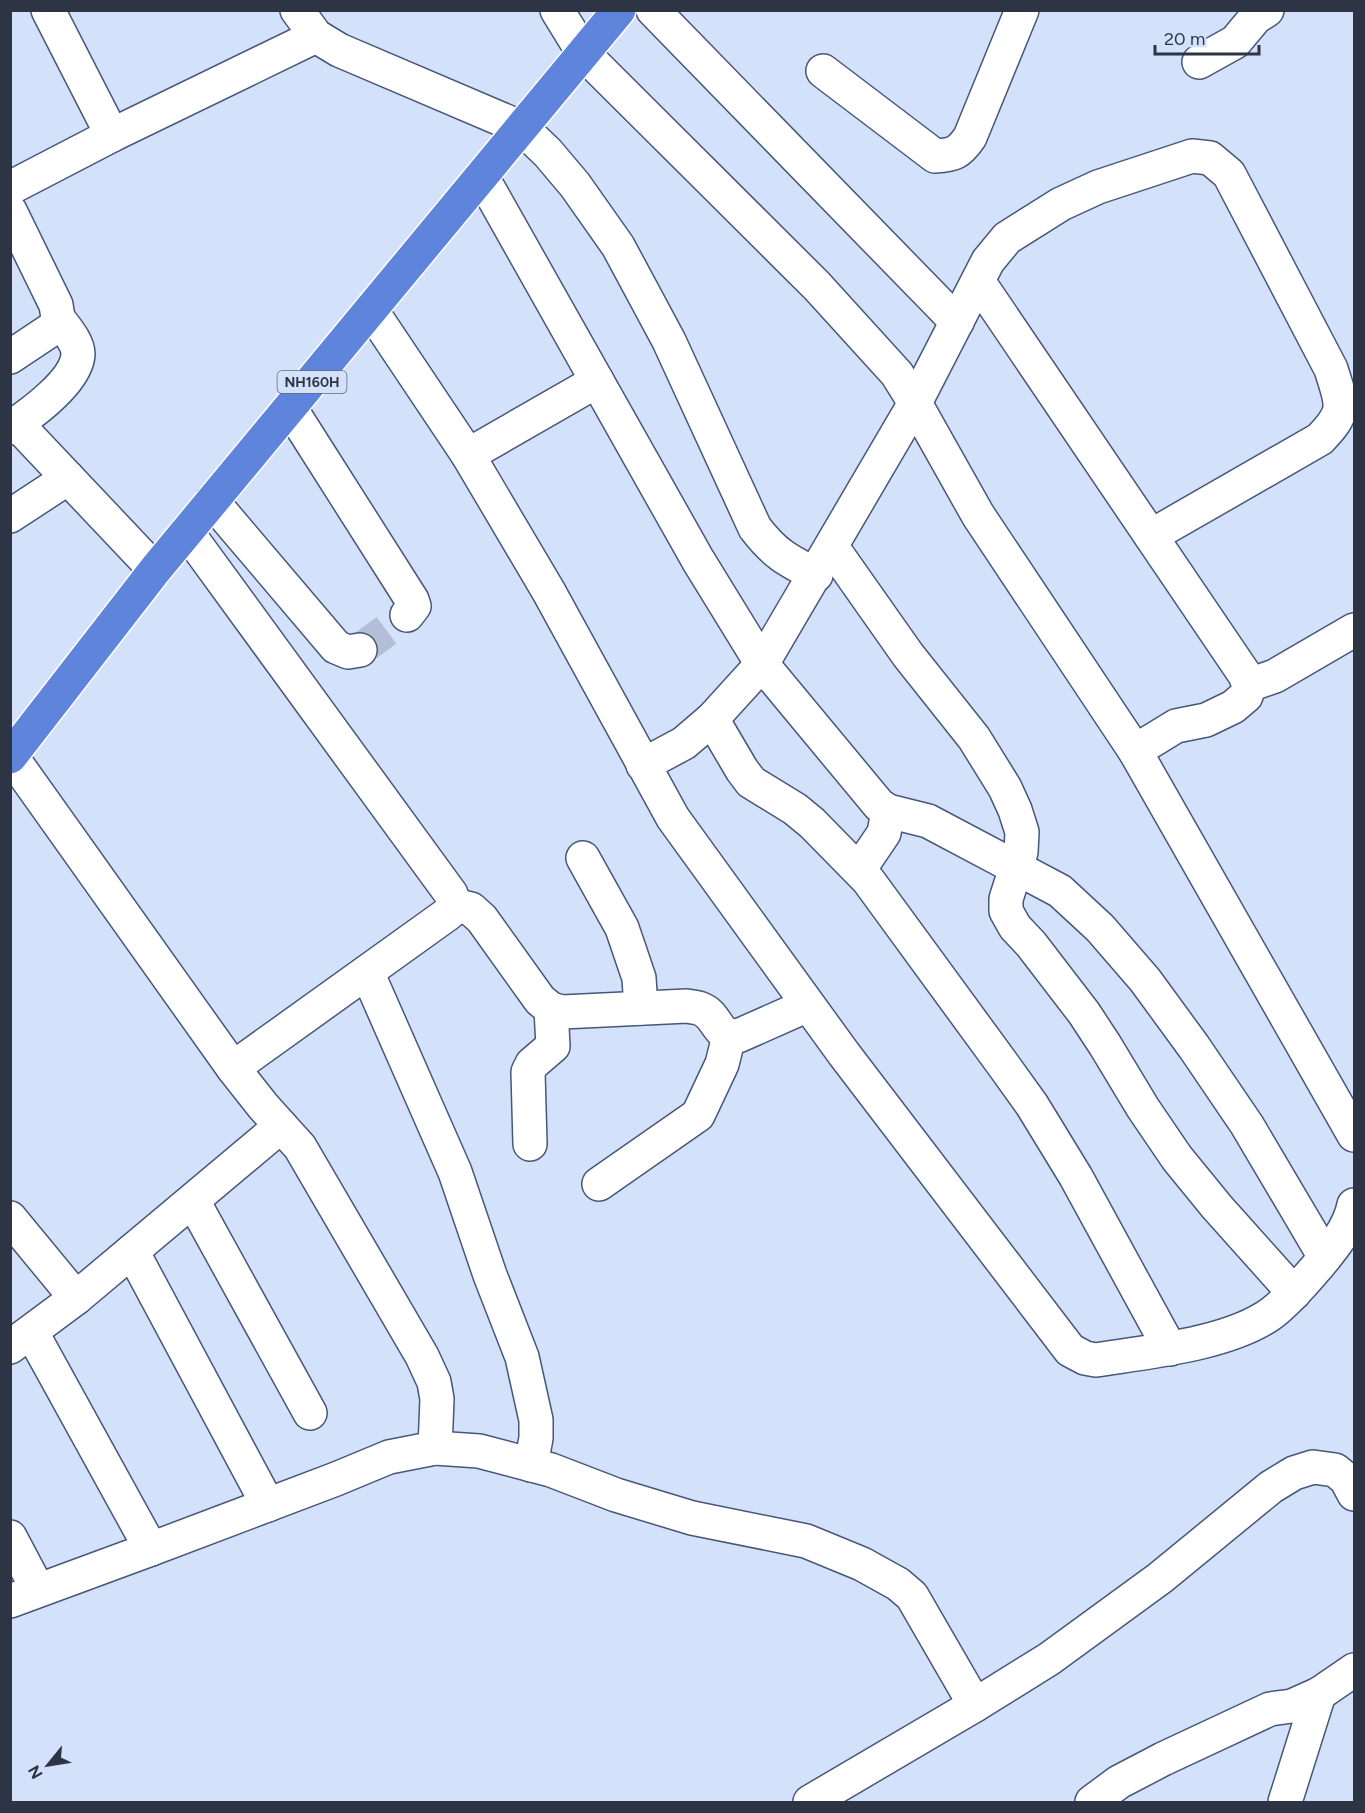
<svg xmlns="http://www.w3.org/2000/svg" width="1365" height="1813" font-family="Figtree,sans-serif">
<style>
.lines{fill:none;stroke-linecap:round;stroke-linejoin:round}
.minor-tunnel{stroke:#b3bfd6;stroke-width:33;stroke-dasharray:33 16;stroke-linecap:butt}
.minor-casing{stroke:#47577a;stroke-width:36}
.highway-casing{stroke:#fff;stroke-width:36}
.minor{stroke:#fff;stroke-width:33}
.highway{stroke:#5e84dc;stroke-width:33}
.labels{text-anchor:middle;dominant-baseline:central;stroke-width:5;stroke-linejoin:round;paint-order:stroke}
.shield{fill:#d4e1fa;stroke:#5f697b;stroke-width:1.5}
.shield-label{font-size:14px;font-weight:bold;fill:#2d3545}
</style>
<rect width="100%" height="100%" fill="#d4e1fa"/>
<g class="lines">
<polyline class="minor-tunnel" points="360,650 407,615"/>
<g class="minor-casing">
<g id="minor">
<polyline points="48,10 112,135"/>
<path d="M297,10l19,26 23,14 183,78 26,25 27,32 43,61 51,95 86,187c20,26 32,32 61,47"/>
<polyline points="557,10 584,54 817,286 897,374 915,403 978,515 1135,751 1354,1135"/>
<polyline points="653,10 957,322"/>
<polyline points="1199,62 1235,42 1256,17 1267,10"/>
<path d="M823,71l112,85c19,-1 24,-3 35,-19l52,-127"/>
<polyline points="482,177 698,560 762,664 879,805 888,811 928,821 1060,891 1100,928 1145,980 1194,1047 1247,1125 1325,1257"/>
<polyline points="10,188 112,135 316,36"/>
<polyline points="10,211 56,305 58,318 55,327 10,357"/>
<polyline points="978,281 1245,675 1249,685 1246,696 1233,707 1206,720 1176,726 1135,751"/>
<path d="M371,310l97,145 81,137 124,226 171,236 226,296 15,8 11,2c51,-8 134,-16 176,-47 17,-13 31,-30 45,-46 15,-18 32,-38 37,-62"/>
<polyline points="290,408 412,600 414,606 407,615"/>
<polyline points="17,424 155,570"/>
<path d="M10,428c21,-14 67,-47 68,-74 0,-12 -13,-26 -20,-36"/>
<polyline points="468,455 597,381"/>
<polyline points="212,501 336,647 348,652 360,650"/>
<polyline points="10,516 68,478"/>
<polyline points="187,532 451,894 454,905 449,913 233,1068"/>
<polyline points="832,547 908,655 974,738 1005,788 1015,810 1022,832 1021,852 1006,899 1006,911 1015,927 1031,944 1084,1013 1105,1045 1143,1108 1177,1158 1217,1207 1294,1293"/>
<polyline points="1249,685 1275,676 1354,630"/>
<polyline points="712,719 742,770 751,782 795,809 812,823 868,880 1004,1066 1032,1105 1076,1177 1170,1349"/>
<polyline points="11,756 233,1068 263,1106 281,1126"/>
<path d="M643,765l41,-22 28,-24 50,-55 153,-261 73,-142 19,-23 54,-34 37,-17 94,-31 18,2 19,16 102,195c11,36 17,41 -11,70l-169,97"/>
<polyline points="583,858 622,928 639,978 641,1008"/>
<polyline points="859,870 884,833 888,811"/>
<path d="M454,905l17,4 11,10 58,81 11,9 11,3 125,-6c4,1 10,1 14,3 18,7 14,28 37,27l70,-31"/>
<polyline points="367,972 455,1172 490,1275 522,1357 536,1420 536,1438 531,1465"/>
<polyline points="530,1144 528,1072 532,1064 553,1046 551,1009"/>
<polyline points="599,1184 698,1115 722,1064 729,1036"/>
<polyline points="193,1201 310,1413"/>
<polyline points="10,1218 76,1298 281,1126 300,1147 422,1356 434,1382 437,1399 435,1448"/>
<polyline points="132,1251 268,1505"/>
<polyline points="32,1333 151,1549"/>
<polyline points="10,1347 76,1298"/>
<polyline points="10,1537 38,1590"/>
<polyline points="10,1601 151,1549 336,1479 389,1457 435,1448 479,1451 551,1470 616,1495 692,1518 806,1541 862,1564 898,1584 912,1596 975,1705"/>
<polyline points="810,1802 975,1705 1049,1659 1160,1578 1271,1487 1294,1473 1313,1467 1335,1470 1346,1479 1354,1494"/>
<polyline points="1092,1802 1119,1782 1163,1759 1270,1709 1292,1706 1319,1694 1354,1670"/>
<polyline points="1285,1802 1319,1694"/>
</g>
</g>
<g class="highway-casing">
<polyline id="highway" points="10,757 155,570 619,10"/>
</g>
<use href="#minor" class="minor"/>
<use href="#highway" class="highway"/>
</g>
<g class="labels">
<rect class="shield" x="277.5" y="371" width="69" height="22" rx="4.5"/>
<g class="shield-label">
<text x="312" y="382">NH160H</text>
</g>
</g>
<rect width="1365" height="1813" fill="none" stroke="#2d3545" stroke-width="24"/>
<g transform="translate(48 1765) rotate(240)" stroke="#d4e1fa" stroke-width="4.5" paint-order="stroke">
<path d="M0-4.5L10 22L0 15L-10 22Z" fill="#2d3545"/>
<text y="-9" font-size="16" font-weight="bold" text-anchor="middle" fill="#2d3545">N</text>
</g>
<path d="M1155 45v9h104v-9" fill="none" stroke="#2d3545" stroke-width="3"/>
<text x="1164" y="45" font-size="18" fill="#2d3545" stroke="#d4e1fa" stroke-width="4.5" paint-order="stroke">20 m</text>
</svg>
